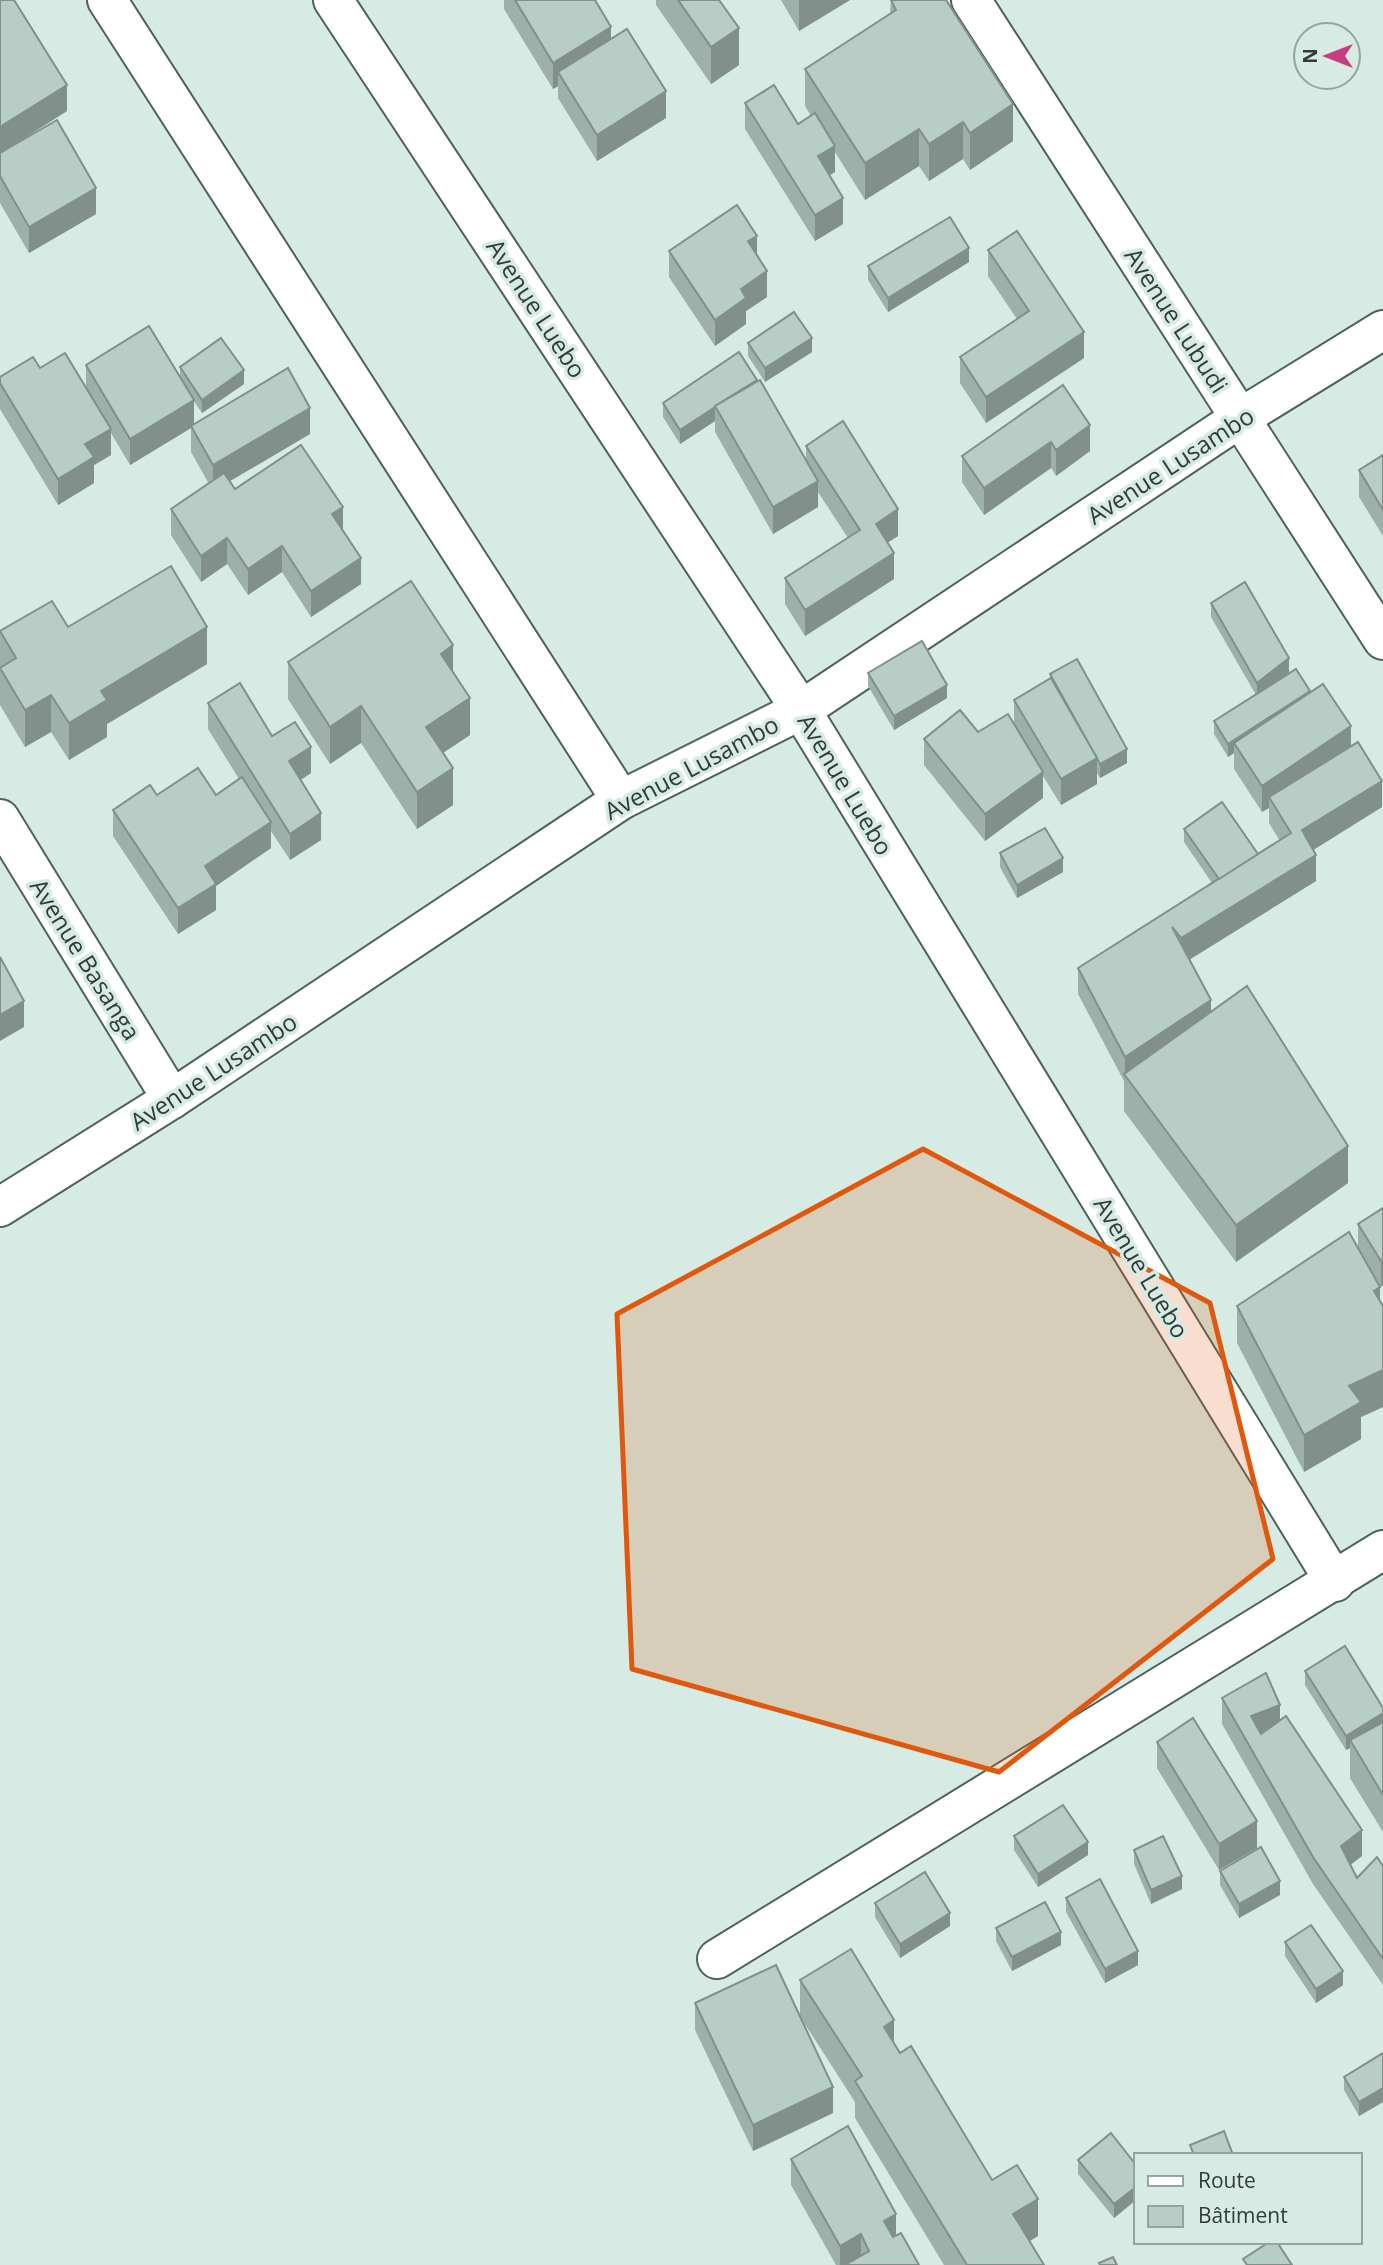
<svg xmlns="http://www.w3.org/2000/svg" width="1383" height="2265" font-family="'Open Sans',sans-serif">
<style>
.lines{fill:none;stroke-linecap:round;stroke-linejoin:round}
.minor-casing{stroke:#4e615b;stroke-width:42}
.minor{stroke:#fff;stroke-width:38}
.wall{fill:#9eb0aa}
.shaded-wall{fill:#81908b}
.building{fill:#b8cdc6;stroke:#81908b;stroke-width:2}
.marked{fill:#df580e;fill-opacity:0.2;stroke:#df580e;stroke-width:5;stroke-linejoin:round}
.labels{text-anchor:middle;dominant-baseline:central;stroke-width:7;stroke-linejoin:round;paint-order:stroke}
.street-label{font-size:24px;fill:#323b38;stroke:#d5ebe4}
</style>
<rect width="100%" height="100%" fill="#d5ebe4"/>
<g class="lines">
<g class="minor-casing">
<g id="minor">
<polyline points="107,0 621,800"/>
<polyline points="333,0 801,710 1335,1582"/>
<polyline points="971,0 1383,640"/>
<polyline points="0,819 172,1099"/>
<polyline points="0,1207 172,1099 621,800 801,710 1240,418 1383,330"/>
<polyline points="717,1959 1383,1550"/>
</g>
</g>
<use href="#minor" class="minor"/>
</g>
<g class="wall">
<polygon points="0,0 67,111 9,148 96,214 29,253 0,203"/>
<polygon points="504,0 595,0 611,39 666,118 597,161 558,98 558,86 553,89 504,9"/>
<polygon points="656,0 719,0 739,65 711,84 656,5"/>
<polygon points="781,0 850,0 799,31"/>
<polygon points="891,0 1013,141 970,170 963,159 929,181 919,166 865,200 835,152 835,172 830,175 843,224 815,241 745,129 745,103 798,124 811,116 805,106 805,69 890,13"/>
<polygon points="988,250 1084,358 986,423 960,383 960,357 1017,319 988,276"/>
<polygon points="669,251 757,254 767,297 746,311 746,324 715,346 669,277"/>
<polygon points="969,262 888,312 868,280 868,266"/>
<polygon points="748,343 812,352 765,382 748,356"/>
<polygon points="86,365 180,378 180,367 244,384 202,413 193,400 194,424 310,434 230,481 235,489 343,530 361,584 311,617 282,572 248,595 227,564 201,582 171,535 171,509 209,484 191,452 191,428 130,465 111,433 111,455 94,465 94,483 58,505 0,409 0,377 40,368 86,388"/>
<polygon points="757,381 806,459 806,446 898,536 888,542 894,579 805,636 785,604 785,578 848,538 818,492 818,507 773,534 715,432 715,421 680,444 663,417 663,403"/>
<polygon points="1063,385 1090,451 1056,476 1051,468 984,515 962,482 962,456"/>
<polygon points="1383,455 1383,536 1359,497 1359,470"/>
<polygon points="1211,603 1289,672 1280,679 1310,691 1351,747 1382,807 1313,850 1316,881 1189,959 1211,1012 1348,1183 1236,1262 1124,1111 1124,1081 1078,994 1078,968 1212,883 1184,842 1184,829 1258,854 1280,841 1269,823 1269,808 1262,812 1234,769 1234,753 1228,757 1214,734 1214,721 1256,695 1211,617"/>
<polygon points="68,627 207,664 107,724 107,737 69,760 51,732 25,747 0,705 0,631"/>
<polygon points="288,662 453,673 470,735 443,753 453,805 417,829 361,743 330,764 288,699"/>
<polygon points="868,673 947,698 894,730 868,686"/>
<polygon points="1050,674 1127,763 1100,778 1097,773 1097,784 1061,805 1043,776 1043,798 985,841 924,765 924,739 978,732 1014,725 1014,700 1050,679"/>
<polygon points="208,703 272,736 311,773 300,780 321,840 290,860 271,831 271,848 216,886 216,910 178,934 113,836 113,810 157,795 216,795 239,779 208,729"/>
<polygon points="1000,853 1063,872 1017,898 1000,867"/>
<polygon points="1383,1208 1381,1287 1372,1272 1380,1301 1383,1306 1383,1407 1361,1417 1361,1439 1304,1472 1237,1343 1237,1306 1358,1247 1358,1224"/>
<polygon points="1305,1671 1383,1708 1383,1832 1350,1778 1350,1748 1346,1750 1305,1685"/>
<polygon points="1222,1698 1280,1721 1362,1856 1350,1865 1357,1878 1383,1866 1383,1985 1313,1884 1222,1724"/>
<polygon points="1157,1742 1257,1848 1219,1870 1157,1768"/>
<polygon points="1014,1836 1088,1855 1038,1887 1014,1850"/>
<polygon points="1134,1850 1182,1889 1151,1904 1134,1864"/>
<polygon points="1220,1871 1280,1895 1239,1918 1220,1885"/>
<polygon points="1066,1898 1138,1965 1105,1983 1066,1912"/>
<polygon points="875,1903 950,1926 900,1958 875,1917"/>
<polygon points="996,1928 1061,1945 1012,1971 996,1941"/>
<polygon points="1285,1942 1343,1985 1316,2003 1285,1956"/>
<polygon points="800,1980 894,2044 992,2180 1038,2236 1030,2241 1044,2265 944,2265 855,2118 855,2102 801,2018 833,2113 753,2151 695,2030 695,2003 800,2017"/>
<polygon points="1383,2053 1383,2102 1359,2116 1344,2090 1344,2077"/>
<polygon points="791,2159 896,2236 919,2265 836,2265 791,2185"/>
<polygon points="1078,2160 1136,2165 1136,2200 1114,2218 1078,2174"/>
</g>
<g class="shaded-wall">
<polygon points="799,0 850,0 799,31"/>
<polygon points="611,27 611,53 558,72 558,86 553,89 553,63"/>
<polygon points="739,28 739,65 711,84 711,47"/>
<polygon points="67,85 67,111 0,153 0,127"/>
<polygon points="666,91 666,118 597,161 597,135"/>
<polygon points="1013,104 1013,141 970,170 970,133"/>
<polygon points="963,122 963,159 929,181 929,144"/>
<polygon points="919,129 919,166 865,200 865,163"/>
<polygon points="835,146 835,172 818,182 818,156"/>
<polygon points="96,188 96,214 29,253 29,227"/>
<polygon points="843,198 843,224 815,241 815,215"/>
<polygon points="757,236 757,262 748,241"/>
<polygon points="969,248 969,262 888,312 888,298"/>
<polygon points="767,271 767,297 746,311 746,324 715,346 715,320 741,289"/>
<polygon points="1084,332 1084,358 986,423 986,397"/>
<polygon points="812,338 812,352 765,382 765,368"/>
<polygon points="244,370 244,384 202,413 202,400"/>
<polygon points="194,400 194,427 191,426 191,428 130,465 130,439"/>
<polygon points="715,407 715,421 680,444 680,430"/>
<polygon points="310,408 310,434 213,491 213,465"/>
<polygon points="1090,425 1090,451 1056,476 1056,450"/>
<polygon points="111,429 111,455 94,465 94,483 58,505 58,479 85,444"/>
<polygon points="1051,442 1051,468 984,515 984,488"/>
<polygon points="818,481 818,507 773,534 773,507"/>
<polygon points="343,507 343,534 332,514"/>
<polygon points="898,509 898,536 876,550 876,524"/>
<polygon points="227,538 227,564 201,582 201,556"/>
<polygon points="282,546 282,572 248,595 248,569"/>
<polygon points="894,553 894,579 805,636 805,610"/>
<polygon points="361,558 361,584 311,617 311,591"/>
<polygon points="207,627 207,664 107,724 107,737 69,760 69,723 101,691"/>
<polygon points="453,645 453,682 441,654"/>
<polygon points="1289,658 1289,672 1257,697 1257,683"/>
<polygon points="947,685 947,698 894,730 894,716"/>
<polygon points="1310,691 1310,705 1234,743 1234,753 1228,757 1228,744"/>
<polygon points="51,695 51,732 25,747 25,710"/>
<polygon points="470,698 470,735 426,764 426,727"/>
<polygon points="361,706 361,743 330,764 330,727"/>
<polygon points="1351,726 1351,752 1269,797 1269,808 1262,812 1262,786"/>
<polygon points="311,747 311,773 289,788 289,761"/>
<polygon points="1127,749 1127,763 1100,778 1100,764"/>
<polygon points="1097,758 1097,784 1061,805 1061,779"/>
<polygon points="453,768 453,805 417,829 417,792"/>
<polygon points="1043,772 1043,798 985,841 985,814"/>
<polygon points="1382,781 1382,807 1302,857 1302,830"/>
<polygon points="321,813 321,840 290,860 290,834"/>
<polygon points="271,822 271,848 216,886 216,910 178,934 178,908 205,866"/>
<polygon points="1316,855 1316,881 1181,965 1181,938"/>
<polygon points="1063,858 1063,872 1017,898 1017,885"/>
<polygon points="1211,1000 1211,1026 1125,1075 1125,1057"/>
<polygon points="24,1001 24,1027 0,1041 0,1015"/>
<polygon points="1348,1146 1348,1183 1236,1262 1236,1225"/>
<polygon points="1383,1259 1383,1285 1381,1287 1381,1261"/>
<polygon points="1380,1287 1380,1324 1374,1291"/>
<polygon points="1383,1370 1383,1407 1361,1417 1361,1439 1304,1472 1304,1435 1349,1386"/>
<polygon points="1280,1705 1280,1731 1251,1742 1251,1716"/>
<polygon points="1383,1713 1383,1727 1350,1740 1350,1748 1346,1750 1346,1736"/>
<polygon points="1257,1821 1257,1848 1219,1870 1219,1844"/>
<polygon points="1362,1830 1362,1856 1341,1872 1341,1846"/>
<polygon points="1088,1842 1088,1855 1038,1887 1038,1874"/>
<polygon points="1182,1876 1182,1889 1151,1904 1151,1890"/>
<polygon points="1280,1881 1280,1895 1239,1918 1239,1904"/>
<polygon points="950,1913 950,1926 900,1958 900,1944"/>
<polygon points="1061,1932 1061,1945 1012,1971 1012,1957"/>
<polygon points="1138,1951 1138,1965 1105,1983 1105,1969"/>
<polygon points="1343,1971 1343,1985 1316,2003 1316,1989"/>
<polygon points="894,2020 894,2057 884,2027"/>
<polygon points="833,2087 833,2113 753,2151 753,2125"/>
<polygon points="1383,2088 1383,2102 1359,2116 1359,2102"/>
<polygon points="1136,2187 1136,2200 1114,2218 1114,2204"/>
<polygon points="1038,2199 1038,2236 1013,2251 1013,2214"/>
<polygon points="896,2214 896,2240 884,2247 884,2221"/>
<polygon points="861,2234 861,2260 852,2265 840,2265 840,2246"/>
</g>
<g class="building">
<polygon points="0,0 14,0 67,85 0,127"/>
<polygon points="515,0 595,0 611,27 553,63"/>
<polygon points="678,0 719,0 739,28 711,47"/>
<polygon points="891,0 946,0 1013,104 970,133 963,122 929,144 919,129 865,163 805,69 896,10"/>
<polygon points="627,29 666,91 597,135 558,72"/>
<polygon points="774,85 798,124 815,113 835,146 818,156 843,198 815,215 745,103"/>
<polygon points="57,120 96,188 29,227 0,176 0,153"/>
<polygon points="737,205 757,236 748,241 767,271 741,289 746,298 715,320 669,251"/>
<polygon points="950,217 969,248 888,298 868,266"/>
<polygon points="1017,231 1084,332 986,397 960,357 1029,311 988,250"/>
<polygon points="794,312 812,338 765,368 748,343"/>
<polygon points="149,326 194,400 130,439 86,365"/>
<polygon points="221,338 244,370 202,400 180,367"/>
<polygon points="739,352 757,380 715,406 715,407 680,430 663,403"/>
<polygon points="65,353 111,429 85,444 94,457 58,479 0,383 0,377 33,357 40,368"/>
<polygon points="288,368 310,408 213,465 191,426"/>
<polygon points="760,380 818,481 773,507 715,406"/>
<polygon points="1063,385 1090,425 1056,450 1051,442 984,488 962,456"/>
<polygon points="843,421 898,509 876,524 894,553 805,610 785,578 860,530 806,446"/>
<polygon points="301,445 343,507 332,514 361,558 311,591 282,546 248,569 227,538 201,556 171,509 224,473 235,489"/>
<polygon points="1383,455 1383,510 1359,470"/>
<polygon points="171,566 207,627 101,691 107,700 69,723 51,695 25,710 0,668 16,658 0,631 52,601 68,627"/>
<polygon points="411,581 453,645 441,654 470,698 426,727 453,768 417,792 361,706 330,727 288,662"/>
<polygon points="1245,582 1289,658 1257,683 1211,603"/>
<polygon points="922,641 947,685 894,716 868,673"/>
<polygon points="1077,659 1127,749 1100,764 1050,674"/>
<polygon points="1296,669 1310,691 1228,744 1214,721"/>
<polygon points="1051,678 1097,758 1061,779 1014,700"/>
<polygon points="240,683 272,736 295,722 311,747 289,761 321,813 290,834 208,703"/>
<polygon points="1323,684 1351,726 1262,786 1234,743"/>
<polygon points="960,710 978,732 1008,714 1043,772 985,814 924,739"/>
<polygon points="1358,742 1382,781 1302,830 1316,855 1181,938 1172,927 1211,1000 1125,1057 1078,968 1291,833 1269,797"/>
<polygon points="198,768 216,795 242,777 271,822 205,866 216,884 178,908 113,810 150,785 157,795"/>
<polygon points="1222,802 1258,854 1219,879 1184,829"/>
<polygon points="1045,828 1063,858 1017,885 1000,853"/>
<polygon points="0,957 24,1001 0,1015"/>
<polygon points="1247,986 1348,1146 1236,1225 1124,1074"/>
<polygon points="1383,1208 1383,1259 1381,1261 1358,1224"/>
<polygon points="1349,1232 1380,1287 1374,1291 1383,1306 1383,1370 1349,1386 1361,1402 1304,1435 1237,1306"/>
<polygon points="1345,1646 1383,1708 1383,1713 1346,1736 1305,1671"/>
<polygon points="1266,1673 1280,1705 1251,1716 1261,1734 1286,1716 1362,1830 1341,1846 1357,1878 1377,1857 1383,1866 1383,1959 1313,1857 1222,1698"/>
<polygon points="1193,1718 1257,1821 1219,1844 1157,1742"/>
<polygon points="1383,1722 1383,1795 1350,1740"/>
<polygon points="1063,1805 1088,1842 1038,1874 1014,1836"/>
<polygon points="1163,1836 1182,1876 1151,1890 1134,1850"/>
<polygon points="1261,1847 1280,1881 1239,1904 1220,1871"/>
<polygon points="925,1872 950,1913 900,1944 875,1903"/>
<polygon points="1100,1879 1138,1951 1105,1969 1066,1898"/>
<polygon points="1045,1902 1061,1932 1012,1957 996,1928"/>
<polygon points="1311,1925 1343,1971 1316,1989 1285,1942"/>
<polygon points="851,1949 894,2020 884,2027 900,2053 911,2046 992,2180 1017,2165 1038,2199 1013,2214 1044,2265 967,2265 855,2081 862,2076 800,1980"/>
<polygon points="776,1965 833,2087 753,2125 695,2003"/>
<polygon points="1383,2053 1383,2088 1359,2102 1344,2077"/>
<polygon points="848,2126 896,2214 884,2221 893,2237 901,2233 919,2265 845,2265 869,2251 861,2234 840,2246 791,2159"/>
<polygon points="1224,2131 1233,2155 1194,2155 1190,2145"/>
<polygon points="1111,2133 1136,2165 1136,2187 1114,2204 1078,2160"/>
<polygon points="1269,2242 1277,2242 1292,2265 1247,2265 1243,2259"/>
<polygon points="1113,2257 1117,2265 1100,2265 1099,2263"/>
</g>
<path class="marked" d="M923,1149l287,154 63,256 -274,213 -367,-103 -15,-355z"/>
<g class="labels">
<g class="street-label">
<text transform="translate(537 308) rotate(57)">Avenue Luebo</text>
<text transform="translate(1177 320) rotate(57)">Avenue Lubudi</text>
<text transform="translate(1170 465) rotate(-33)">Avenue Lusambo</text>
<text transform="translate(691 767) rotate(-28)">Avenue Lusambo</text>
<text transform="translate(846 784) rotate(59)">Avenue Luebo</text>
<text transform="translate(86 959) rotate(58)">Avenue Basanga</text>
<text transform="translate(213 1071) rotate(-33)">Avenue Lusambo</text>
<text transform="translate(1142 1267) rotate(59)">Avenue Luebo</text>
</g>
</g>
<rect x="1134" y="2153" width="228" height="91" fill="#d5ebe4" stroke="#94a59f" stroke-width="2"/>
<rect x="1148" y="2176" width="35" height="10" fill="#ffffff" stroke="#94a59f" stroke-width="2"/>
<text x="1198" y="2188" font-size="21" fill="#323b38">Route</text>
<rect x="1148" y="2206" width="35" height="21" fill="#b8cdc6" stroke="#94a59f" stroke-width="2"/>
<text x="1198" y="2223" font-size="21" fill="#323b38">Bâtiment</text>
<g transform="translate(1327 56) rotate(270)"><circle r="33" fill="#d5ebe4" stroke="#94a59f" stroke-width="2"/>
<path d="M0-5L12 26L0 18L-12 26Z" fill="#c43e80"/>
<text y="-10" font-size="19" font-weight="bold" text-anchor="middle" fill="#323b38">N</text>
</g>
</svg>
